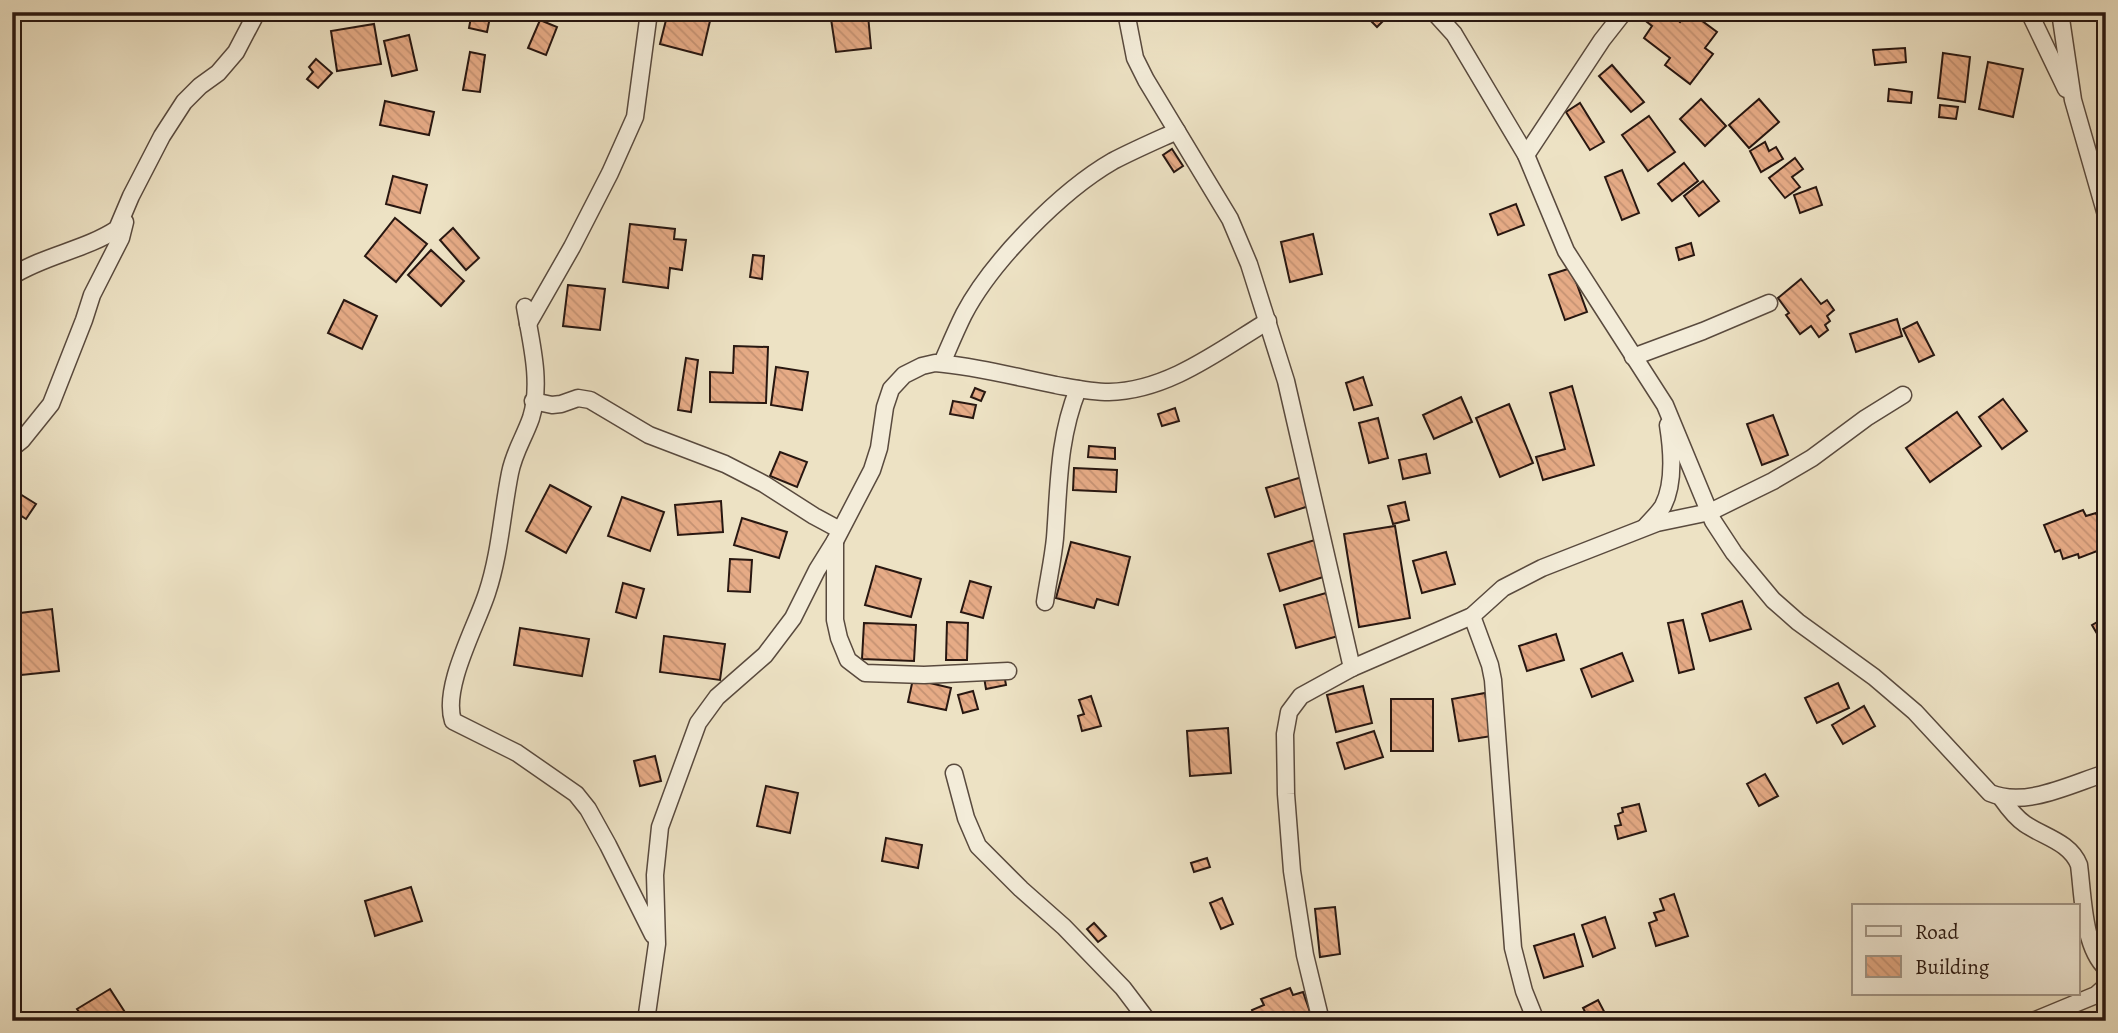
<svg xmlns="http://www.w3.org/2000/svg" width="2118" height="1033" font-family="Alegreya,serif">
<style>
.building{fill:url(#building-back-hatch);stroke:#281711;stroke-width:2}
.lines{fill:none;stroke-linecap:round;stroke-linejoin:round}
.street-casing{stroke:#594a3e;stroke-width:19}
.street{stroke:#f3ecd9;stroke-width:16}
</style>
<defs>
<pattern id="building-back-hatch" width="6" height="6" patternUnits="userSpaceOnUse" patternTransform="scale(1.75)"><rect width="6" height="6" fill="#e6ab86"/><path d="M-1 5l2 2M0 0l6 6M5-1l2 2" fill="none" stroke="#c59273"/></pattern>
</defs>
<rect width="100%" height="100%" fill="#ede2c4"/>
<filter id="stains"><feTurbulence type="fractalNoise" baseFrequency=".00286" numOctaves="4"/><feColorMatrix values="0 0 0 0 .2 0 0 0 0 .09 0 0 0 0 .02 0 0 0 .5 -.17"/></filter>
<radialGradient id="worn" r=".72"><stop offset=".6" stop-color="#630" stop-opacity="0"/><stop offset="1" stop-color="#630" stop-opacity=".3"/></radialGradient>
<g class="building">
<polygon points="472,12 491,12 487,32 469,28"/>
<polygon points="668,12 679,12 710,21 702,55 660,44"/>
<polygon points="1362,12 1392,12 1377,27"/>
<polygon points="1646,12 1668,12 1680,22 1687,12 1690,12 1717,32 1705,48 1713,54 1690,84 1665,65 1670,58 1644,38 1652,26 1642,18"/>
<polygon points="868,15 871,48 836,52 831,19"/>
<polygon points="540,20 557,27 546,55 528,48"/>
<polygon points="374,24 381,64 337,71 331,31"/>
<polygon points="409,35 417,70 392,76 384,41"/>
<polygon points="1905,48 1906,62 1875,65 1873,50"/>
<polygon points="470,52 485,55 480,92 463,90"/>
<polygon points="1943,53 1970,57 1965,102 1938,98"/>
<polygon points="316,59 332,73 318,88 307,79 313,72 309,67"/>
<polygon points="1988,62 2023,69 2013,117 1979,109"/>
<polygon points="1612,65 1644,102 1631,112 1599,76"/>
<polygon points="1889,89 1912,92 1911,103 1888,101"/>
<polygon points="1701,99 1726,126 1705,146 1680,119"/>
<polygon points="1759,99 1779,122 1749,148 1729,125"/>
<polygon points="385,101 434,112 429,135 380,125"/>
<polygon points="1580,103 1604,142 1590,150 1566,112"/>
<polygon points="1940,105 1958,107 1956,119 1939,117"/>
<polygon points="1649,116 1675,152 1648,171 1622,135"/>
<polygon points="1765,142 1769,151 1776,147 1783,159 1761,172 1750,151"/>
<polygon points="1172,149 1183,166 1174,172 1163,155"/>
<polygon points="1795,158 1803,169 1792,177 1800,187 1785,198 1769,178"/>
<polygon points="1684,163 1698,181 1672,201 1658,184"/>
<polygon points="1622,170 1639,213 1622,220 1605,177"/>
<polygon points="393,176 427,185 420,213 386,204"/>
<polygon points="1703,181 1719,201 1699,216 1684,196"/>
<polygon points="1816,187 1822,205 1800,213 1794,195"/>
<polygon points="1516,204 1524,225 1498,235 1490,214"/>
<polygon points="395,218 427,244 396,282 365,256"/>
<polygon points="630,224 675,229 674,239 686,240 682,270 670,268 668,288 623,282"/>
<polygon points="453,228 479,258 466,270 440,240"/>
<polygon points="1313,234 1322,274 1290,282 1281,242"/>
<polygon points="1691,243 1694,255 1679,260 1676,248"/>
<polygon points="431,250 464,281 441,306 408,275"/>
<polygon points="753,255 764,256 762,279 750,277"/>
<polygon points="1571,268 1587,312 1565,320 1549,275"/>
<polygon points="1801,279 1821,304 1827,300 1834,310 1827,316 1830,321 1825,325 1828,330 1819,337 1811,326 1800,334 1786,315 1789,313 1778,298"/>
<polygon points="568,285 605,289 600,330 563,326"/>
<polygon points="344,300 377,316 362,349 328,333"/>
<polygon points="1897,319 1902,336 1856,352 1850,334"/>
<polygon points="1917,322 1934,355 1919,362 1903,329"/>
<polygon points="734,346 768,347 766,403 710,402 710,372 733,373"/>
<polygon points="686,358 698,360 691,412 678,410"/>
<polygon points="776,367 808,372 802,410 771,405"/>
<polygon points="1363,377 1372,405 1354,410 1346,383"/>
<polygon points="1572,386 1594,465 1543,480 1536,457 1565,449 1550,393"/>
<polygon points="975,388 985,392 981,401 971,397"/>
<polygon points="1461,397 1472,422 1434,439 1423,415"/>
<polygon points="2003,399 2027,431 2002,449 1979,417"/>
<polygon points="953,401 976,405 973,418 950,414"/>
<polygon points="1509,404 1533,463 1500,477 1476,418"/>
<polygon points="1175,408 1179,421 1162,426 1158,414"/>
<polygon points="1957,412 1981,446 1930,482 1906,448"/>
<polygon points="1773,415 1788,455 1762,465 1747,424"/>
<polygon points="1378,418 1388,458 1369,463 1359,423"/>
<polygon points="1089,446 1115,448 1115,459 1088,457"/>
<polygon points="780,452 807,462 797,487 770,476"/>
<polygon points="1426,454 1430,473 1403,479 1399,460"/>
<polygon points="1074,468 1117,470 1116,492 1073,490"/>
<polygon points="1302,477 1312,505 1275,517 1266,488"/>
<polygon points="550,485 591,507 566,553 526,531"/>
<polygon points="12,489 36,504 26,519 12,510"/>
<polygon points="622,497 664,512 650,551 608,536"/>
<polygon points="721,501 723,532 678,535 675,505"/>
<polygon points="1405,502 1409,520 1393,524 1388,506"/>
<polygon points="2083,510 2086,516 2096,513 2099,521 2105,519 2106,562 2102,563 2097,551 2079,558 2078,554 2063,559 2060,550 2055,552 2044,525"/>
<polygon points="742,518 787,532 779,558 734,545"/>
<polygon points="1395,526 1410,618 1359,627 1344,534"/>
<polygon points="1315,540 1326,576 1280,591 1268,554"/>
<polygon points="1071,542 1130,557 1118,605 1097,599 1094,608 1056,598"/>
<polygon points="1446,552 1455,584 1422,593 1413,561"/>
<polygon points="730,559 752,560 750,592 728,591"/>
<polygon points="876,566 921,579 911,617 865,605"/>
<polygon points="970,581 991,587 983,618 961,612"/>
<polygon points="623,583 644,589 636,618 616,612"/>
<polygon points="1326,593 1338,636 1296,648 1284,605"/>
<polygon points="1742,601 1751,629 1710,641 1702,614"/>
<polygon points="52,609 59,671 12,676 12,614"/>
<polygon points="2106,617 2106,649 2092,625"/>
<polygon points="1683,620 1694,669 1679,673 1668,623"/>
<polygon points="947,622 968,623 967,660 946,660"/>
<polygon points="864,623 916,625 914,661 862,659"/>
<polygon points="520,628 589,639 582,676 514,665"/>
<polygon points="1556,634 1564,660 1527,671 1519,646"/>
<polygon points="664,636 725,644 720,680 660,672"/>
<polygon points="1622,653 1633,681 1592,697 1581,669"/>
<polygon points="1004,674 1006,685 986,689 984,677"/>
<polygon points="913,679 951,688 946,710 908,702"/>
<polygon points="1838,683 1849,708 1817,723 1805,698"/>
<polygon points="1363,686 1372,723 1336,732 1327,695"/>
<polygon points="973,691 978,709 963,713 958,695"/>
<polygon points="1485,693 1492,736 1459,741 1452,699"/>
<polygon points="1091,696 1101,726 1082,731 1078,716 1084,714 1079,700"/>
<rect x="1391" y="699" width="42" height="52"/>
<polygon points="1864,706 1875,726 1843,744 1832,725"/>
<polygon points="1228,728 1231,773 1190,776 1187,731"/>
<polygon points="1374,731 1383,757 1345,769 1337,743"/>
<polygon points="655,756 661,781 640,786 634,761"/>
<polygon points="1765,774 1778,796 1759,806 1747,784"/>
<polygon points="766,786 798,793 790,833 757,826"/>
<polygon points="1639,804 1646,831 1618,839 1615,826 1621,825 1618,814 1623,812 1622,808"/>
<polygon points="886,838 922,845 918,868 882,861"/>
<polygon points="1207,858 1210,867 1194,872 1191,863"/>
<polygon points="411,887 422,921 375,936 365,901"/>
<polygon points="1674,894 1688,936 1656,946 1649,923 1657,920 1654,913 1664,910 1660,899"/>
<polygon points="1222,898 1233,924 1221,929 1210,903"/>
<polygon points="1335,907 1340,954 1320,957 1315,909"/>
<polygon points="1605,917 1615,948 1593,957 1582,925"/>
<polygon points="1094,923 1106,936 1098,942 1087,929"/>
<polygon points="1574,934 1583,966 1544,978 1534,946"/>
<polygon points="1290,988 1293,995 1303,992 1310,1012 1300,1016 1302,1021 1256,1021 1252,1010 1264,1005 1261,999"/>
<polygon points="110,989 130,1020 85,1021 77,1009"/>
<polygon points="1598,1000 1607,1017 1600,1021 1590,1021 1583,1008"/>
</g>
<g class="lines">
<g class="street-casing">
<g id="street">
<polyline points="1126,12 1135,58 1146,80 1230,219 1249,264 1286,381 1352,668"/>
<path d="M1434,12l20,22 72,121 40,96 99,154 48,116 21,32 39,47 25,22 76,55 41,35 75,81c36,15 81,-9 116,-20"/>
<polyline points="2029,12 2066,89"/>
<polyline points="2060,12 2073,100 2106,215"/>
<polyline points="1526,155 1602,40 1624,12"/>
<path d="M12,276c33,-21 73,-26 105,-47l14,-33 31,-60 22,-34 16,-16 18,-13 18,-21 21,-40"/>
<path d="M525,307c6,35 17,76 6,111 -7,20 -17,34 -21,55 -8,40 -10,81 -23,120 -11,34 -45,94 -34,128l64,32 59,41 12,15 20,36 45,90"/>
<polyline points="528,324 572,247 610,173 635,117 649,12"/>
<polyline points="1633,357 1703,331 1769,303"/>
<path d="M942,363c7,-16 14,-33 22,-49 28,-53 97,-123 149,-153 21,-11 42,-20 64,-30"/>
<polyline points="533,401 552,405 561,404 578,398 590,400 649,435 725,464 764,484 814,516 840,530"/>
<polyline points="12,448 22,440 51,404 84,320 92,295 121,238 125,222"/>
<path d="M1645,527c5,-6 13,-13 18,-21 12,-23 9,-56 5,-81"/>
<polyline points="835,541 835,620 839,638 848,660 865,673 924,675 1008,671"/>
<path d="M1045,602c3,-21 8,-43 10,-64 4,-53 3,-99 23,-149"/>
<polyline points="1472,616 1490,665 1493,680 1513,948 1524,991 1536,1021"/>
<polyline points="954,773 966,818 978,846 1021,889 1064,927 1123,988 1148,1021"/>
<path d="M2002,799c7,10 13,18 23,25 19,13 45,18 54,41 4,30 4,82 27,103"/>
<path d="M646,1021l11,-77 -2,-69 5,-48 38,-104 19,-26 48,-42 28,-37 24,-48 18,-29 37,-71 7,-22 6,-41 6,-18 13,-14 18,-9 13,-3c40,3 81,14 121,22 17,3 35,7 53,7 59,-1 111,-42 159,-71"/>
<polyline points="1321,1021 1305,955 1292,871 1286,794 1285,734 1289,712 1301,696 1352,668 1472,616 1503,588 1542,568 1657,523 1710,512 1773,481 1812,458 1866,418 1903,395"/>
<polyline points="2033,1021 2096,995 2106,986"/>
</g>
</g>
<use href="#street" class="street"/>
</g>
<rect width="2118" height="1033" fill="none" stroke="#ede2c4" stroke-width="42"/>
<rect x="14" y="14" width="2090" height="1005" fill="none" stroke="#281711" stroke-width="3.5"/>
<rect x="21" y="21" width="2076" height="991" fill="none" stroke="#281711" stroke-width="2"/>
<rect x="1852" y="904" width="228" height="91" fill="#f3ecd9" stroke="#a29789" stroke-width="2"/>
<rect x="1866" y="926" width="35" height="10" fill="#f3ecd9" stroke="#a29789" stroke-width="2"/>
<text x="1915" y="939" font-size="21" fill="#281711">Road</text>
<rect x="1866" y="956" width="35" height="21" fill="url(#building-back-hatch)" stroke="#a29789" stroke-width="2"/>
<text x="1915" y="974" font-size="21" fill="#281711">Building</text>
<rect width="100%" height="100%" filter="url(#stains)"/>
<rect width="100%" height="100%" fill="url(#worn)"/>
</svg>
